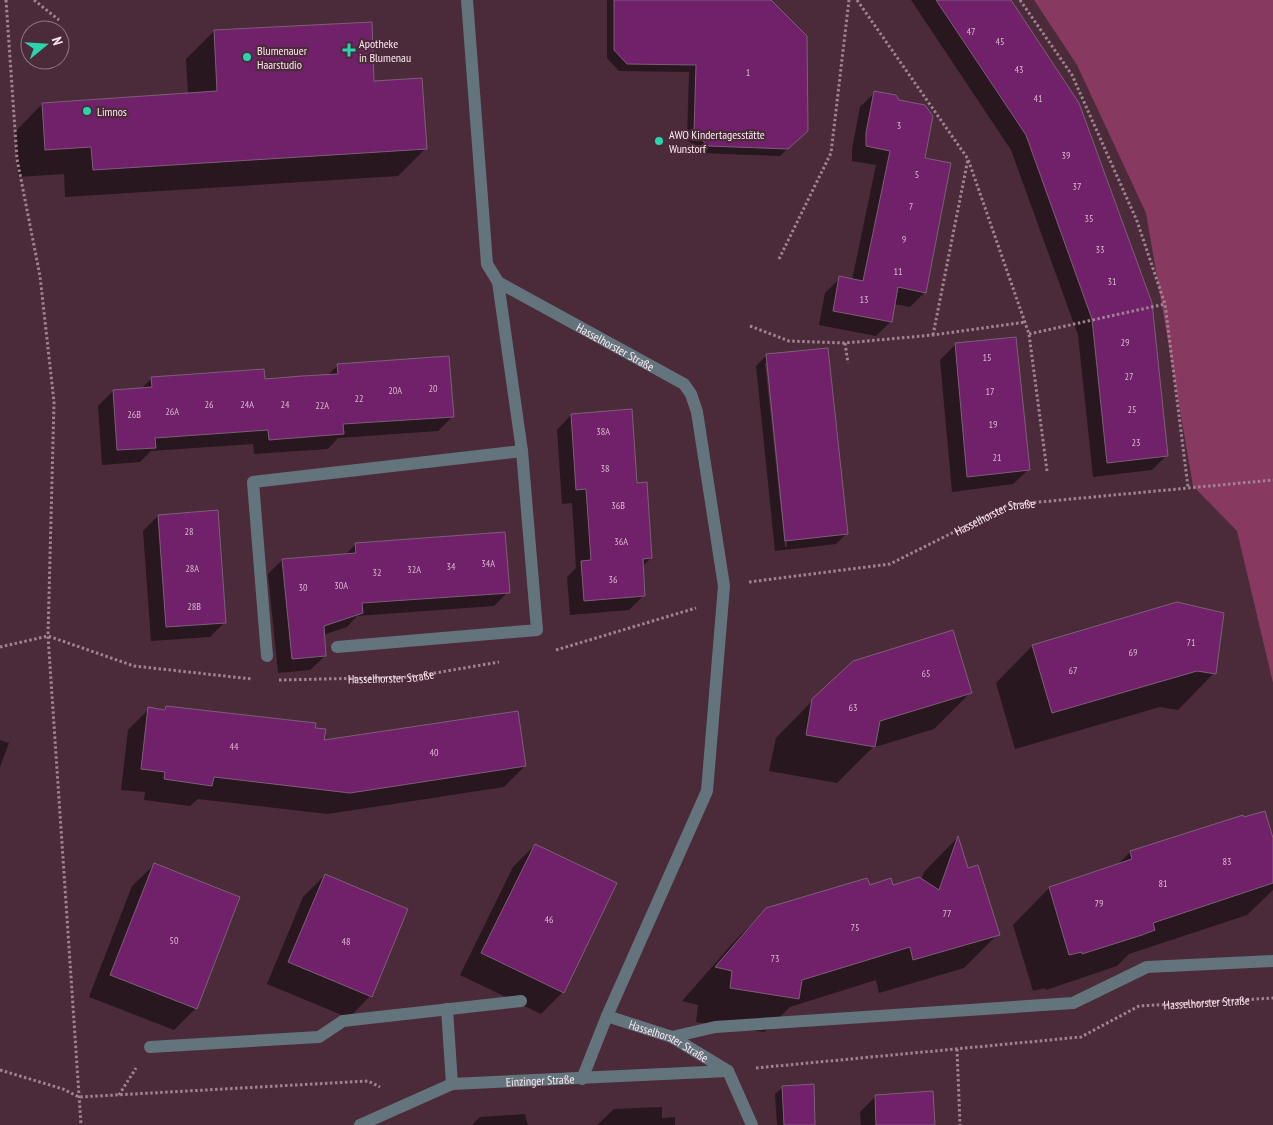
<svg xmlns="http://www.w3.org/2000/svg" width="1273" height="1125" font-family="'PT Sans Narrow',sans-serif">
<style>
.green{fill:#87395f}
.shadow{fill:#0007;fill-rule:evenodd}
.building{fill:#71216a;stroke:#7c5f77}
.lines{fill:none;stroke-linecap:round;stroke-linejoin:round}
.path{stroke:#9f8390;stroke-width:3;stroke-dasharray:2.5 2.5;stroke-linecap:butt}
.minor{stroke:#64747d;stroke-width:12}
.poi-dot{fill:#29d5ac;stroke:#4b2b3a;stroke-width:2}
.labels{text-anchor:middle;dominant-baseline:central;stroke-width:4.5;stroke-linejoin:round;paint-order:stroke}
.number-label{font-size:10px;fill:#dab6ce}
.poi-label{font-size:12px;fill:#fde7f0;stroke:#4b2b3a;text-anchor:start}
.street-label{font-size:12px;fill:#fde7f0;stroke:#4b2b3a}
</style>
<rect width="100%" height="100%" fill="#4b2b3a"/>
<polygon class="green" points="1034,0 1273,0 1273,683 1237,531 1193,486 1146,213 1077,65"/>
<g class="shadow">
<polygon points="607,0 770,0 807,130 780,156 701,153 687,139 689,72 619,71 607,58"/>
<polygon points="911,0 1009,0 1167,455 1152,470 1093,477 1078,335 1011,150"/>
<polygon points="214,31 373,82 426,148 398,176 65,197 64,174 18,177 15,132 42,104 188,95 186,59"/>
<polygon points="875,92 923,159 925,292 910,307 894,304 891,321 876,336 819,325 825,293 840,278 852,280 876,165 852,161 852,149 860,107"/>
<polygon points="1015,339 1028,470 1013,484 952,492 940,360 955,345"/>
<path d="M766,356l81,177 -11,11 -61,7 -19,-185zM765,363h3l19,184h-2z"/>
<polygon points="338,365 453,416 438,431 338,438 328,449 254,454 253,444 151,451 140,462 102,465 98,406 113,391 141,389 152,378 264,380 327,376"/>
<polygon points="571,415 651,558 642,567 643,596 629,610 570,615 567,577 576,568 572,503 562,504 557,430"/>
<polygon points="158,516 225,622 210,637 151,641 143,531"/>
<polygon points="356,544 508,592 494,606 357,616 347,627 323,635 325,656 310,670 278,673 268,574 282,560 345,555"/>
<polygon points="1032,646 1214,673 1178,710 1160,707 1015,749 996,683"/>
<polygon points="971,692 934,729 872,748 837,783 769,771 776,738 813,700"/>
<polygon points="166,707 314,729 323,742 525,766 504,787 328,814 198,799 190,806 144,800 145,792 121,790 128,730 149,709 162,711"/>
<polygon points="0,740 9,743 0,767"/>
<polygon points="1242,817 1273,842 1273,890 1247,915 1129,954 1117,966 1046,990 1045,988 1033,991 1013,925 1049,888 1117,865 1130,852"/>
<polygon points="957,838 967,869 998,934 964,968 879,993 876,980 790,1007 764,1032 696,1022 698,1005 682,1001 732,944 766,909 869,887 892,886 921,880 924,872"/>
<polygon points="535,845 563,992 541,1014 460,975 513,867"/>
<polygon points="154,865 196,1008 174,1030 89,997 132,886"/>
<polygon points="325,875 370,996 349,1018 267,984 303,897"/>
<polygon points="783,1087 815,1125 777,1125 775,1094"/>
<polygon points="875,1097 934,1125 861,1125 860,1112"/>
<polygon points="662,1107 662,1118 675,1117 675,1125 597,1125 614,1109"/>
<polygon points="525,1114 528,1125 472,1125 480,1117"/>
</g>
<g class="building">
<polygon points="614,0 771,0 807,36 808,131 788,149 708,146 694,132 696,65 627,64 614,50"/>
<polygon points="936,0 1011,0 1079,103 1152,303 1168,456 1107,463 1092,319 1026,135"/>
<polygon points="372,22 374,81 422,78 427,149 93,170 91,147 45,150 42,103 217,91 214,30"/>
<polygon points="874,91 896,95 899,100 925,105 933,116 925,158 951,163 926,293 898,287 892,322 833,311 839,276 863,281 890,151 866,146 866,133"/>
<polygon points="1016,337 1030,470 967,477 955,343"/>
<polygon points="828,348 848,534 785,541 766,354"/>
<polygon points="449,356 454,417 343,424 344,434 306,437 269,440 268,430 155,438 156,448 117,450 113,390 152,387 151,377 264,369 265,379 302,376 338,374 337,364"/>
<polygon points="632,409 637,483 647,482 652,558 643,559 645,596 584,601 581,561 591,560 586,489 576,490 571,414"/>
<polygon points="218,510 226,623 166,627 158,515"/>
<polygon points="505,532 510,593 362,603 363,613 324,626 326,656 292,659 282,559 356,553 355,543"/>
<polygon points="1177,602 1224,613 1216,674 1197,671 1052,713 1032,645"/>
<polygon points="953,630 972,693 880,721 875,747 806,735 812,699 853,661"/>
<polygon points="166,706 316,723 315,728 326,729 324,740 518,711 526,766 350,793 214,777 212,786 164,779 165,772 141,769 148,707 165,710"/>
<polygon points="1265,811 1273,838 1273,883 1153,923 1155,930 1142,935 1082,954 1082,952 1069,955 1049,887 1132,859 1130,851 1243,815 1244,817"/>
<polygon points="958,836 968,868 978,865 1000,935 913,960 910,947 802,980 799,999 730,988 732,971 715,967 766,908 867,878 870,885 891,878 893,885 919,877 939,890"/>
<polygon points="535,844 617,883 564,993 481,953"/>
<polygon points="154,863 240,897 197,1009 110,975"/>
<polygon points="325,874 408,909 372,997 288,962"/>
<polygon points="814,1084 815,1125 784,1125 782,1086"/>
<polygon points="933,1091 935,1125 876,1125 875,1095"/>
</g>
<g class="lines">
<g class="path">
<polyline points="6,0 17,159 40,276 54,402 48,636 81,1125"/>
<polyline points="34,0 59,20"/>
<polyline points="857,0 968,159 1029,334 1047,471"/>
<polyline points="1020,0 1072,75 1137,221 1165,304 1188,487"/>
<polyline points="779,259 831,153 849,0"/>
<polyline points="750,326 789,341 845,343 933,335 1026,322"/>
<polyline points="1029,334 1165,304"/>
<polyline points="933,335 968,159"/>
<polyline points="845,343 848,363"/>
<path id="s1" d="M749,582l141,-18 118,-59 265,-25"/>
<polyline points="0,647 48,636 134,666 252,679"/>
<polyline points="556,650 696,608"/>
<path id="s2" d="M279,680l133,-3 87,-15"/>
<polyline points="957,1049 960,1125"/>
<path id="s3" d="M756,1068l325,-31 58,-31 134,-8"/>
<polyline points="0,1070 63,1089 79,1097 368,1081 380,1087"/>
<polyline points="119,1095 136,1068"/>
</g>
<g class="minor">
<path id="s4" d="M467,0l20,264 11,18 186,102 7,10 6,18 27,174 -17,205 -100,225 65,21 56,34"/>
<polyline points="337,647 537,630 522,451 498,282"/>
<polyline points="267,656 253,482 522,451"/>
<polyline points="447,1009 452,1084"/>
<polyline points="672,1037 715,1027 1073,1003 1147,967 1273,961"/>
<polyline points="150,1047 319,1037 343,1021 521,1001"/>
<polyline points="728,1071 752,1125"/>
<polyline points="582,1079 607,1016"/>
<path id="s5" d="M360,1125l92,-41 276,-13"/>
</g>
</g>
<g class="poi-dot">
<path d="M346.5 42.5h5v5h5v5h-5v5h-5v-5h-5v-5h5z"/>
<circle cx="247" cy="57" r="5"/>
<circle cx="87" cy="111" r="5"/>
<circle cx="659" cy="141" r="5"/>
</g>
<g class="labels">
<g class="number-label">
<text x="971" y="31">47</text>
<text x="1000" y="41">45</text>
<text x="1019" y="69">43</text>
<text x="748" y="72">1</text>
<text x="1038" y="98">41</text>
<text x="899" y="125">3</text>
<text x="1066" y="155">39</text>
<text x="917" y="174">5</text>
<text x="1077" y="186">37</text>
<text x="911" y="206">7</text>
<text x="1089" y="218">35</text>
<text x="904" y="239">9</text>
<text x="1100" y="249">33</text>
<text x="898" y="271">11</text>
<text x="1112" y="281">31</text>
<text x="864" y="299">13</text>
<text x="1125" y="342">29</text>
<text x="987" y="357">15</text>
<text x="1129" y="376">27</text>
<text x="433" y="388">20</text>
<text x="395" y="390">20A</text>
<text x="990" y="391">17</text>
<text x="359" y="398">22</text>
<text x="209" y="404">26</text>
<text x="247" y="404">24A</text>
<text x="285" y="404">24</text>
<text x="322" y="405">22A</text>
<text x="1132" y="409">25</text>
<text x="172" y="411">26A</text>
<text x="134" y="414">26B</text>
<text x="993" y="424">19</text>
<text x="603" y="431">38A</text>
<text x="1136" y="442">23</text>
<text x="997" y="457">21</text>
<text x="605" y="468">38</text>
<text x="618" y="505">36B</text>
<text x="189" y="531">28</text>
<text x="621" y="541">36A</text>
<text x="488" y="563">34A</text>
<text x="451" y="566">34</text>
<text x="192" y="568">28A</text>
<text x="414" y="569">32A</text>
<text x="377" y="572">32</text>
<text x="613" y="579">36</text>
<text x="341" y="585">30A</text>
<text x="303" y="587">30</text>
<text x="194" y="606">28B</text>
<text x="1191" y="642">71</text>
<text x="1133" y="652">69</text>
<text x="1073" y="670">67</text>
<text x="926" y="673">65</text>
<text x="853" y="707">63</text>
<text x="234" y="746">44</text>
<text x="434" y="752">40</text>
<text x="1227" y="861">83</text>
<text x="1163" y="883">81</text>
<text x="1099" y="903">79</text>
<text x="947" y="913">77</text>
<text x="549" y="919">46</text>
<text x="855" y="927">75</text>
<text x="174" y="940">50</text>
<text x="346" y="941">48</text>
<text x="775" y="958">73</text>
</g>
<g class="poi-label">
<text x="359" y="43">Apotheke<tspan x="359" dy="14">in Blumenau</tspan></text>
<text x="257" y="50">Blumenauer<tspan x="257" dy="14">Haarstudio</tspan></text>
<text x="97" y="111">Limnos</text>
<text x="669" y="134">AWO Kindertagesstätte<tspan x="669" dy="14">Wunstorf</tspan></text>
</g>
<g class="street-label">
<text stroke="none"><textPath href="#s4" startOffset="420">Hasselhorster Straße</textPath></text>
<text stroke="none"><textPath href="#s1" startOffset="258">Hasselhorster Straße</textPath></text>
<text stroke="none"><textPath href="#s2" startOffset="112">Hasselhorster Straße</textPath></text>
<text stroke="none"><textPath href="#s3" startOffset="460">Hasselhorster Straße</textPath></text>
<text stroke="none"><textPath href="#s4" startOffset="1224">Hasselhorster Straße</textPath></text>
<text stroke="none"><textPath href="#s5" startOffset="189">Einzinger Straße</textPath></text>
</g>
</g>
<g transform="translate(45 45) rotate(72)"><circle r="24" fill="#4b2b3a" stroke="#927683"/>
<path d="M0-4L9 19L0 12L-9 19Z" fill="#29d5ac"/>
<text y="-8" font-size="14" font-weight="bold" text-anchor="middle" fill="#fde7f0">N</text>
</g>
</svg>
